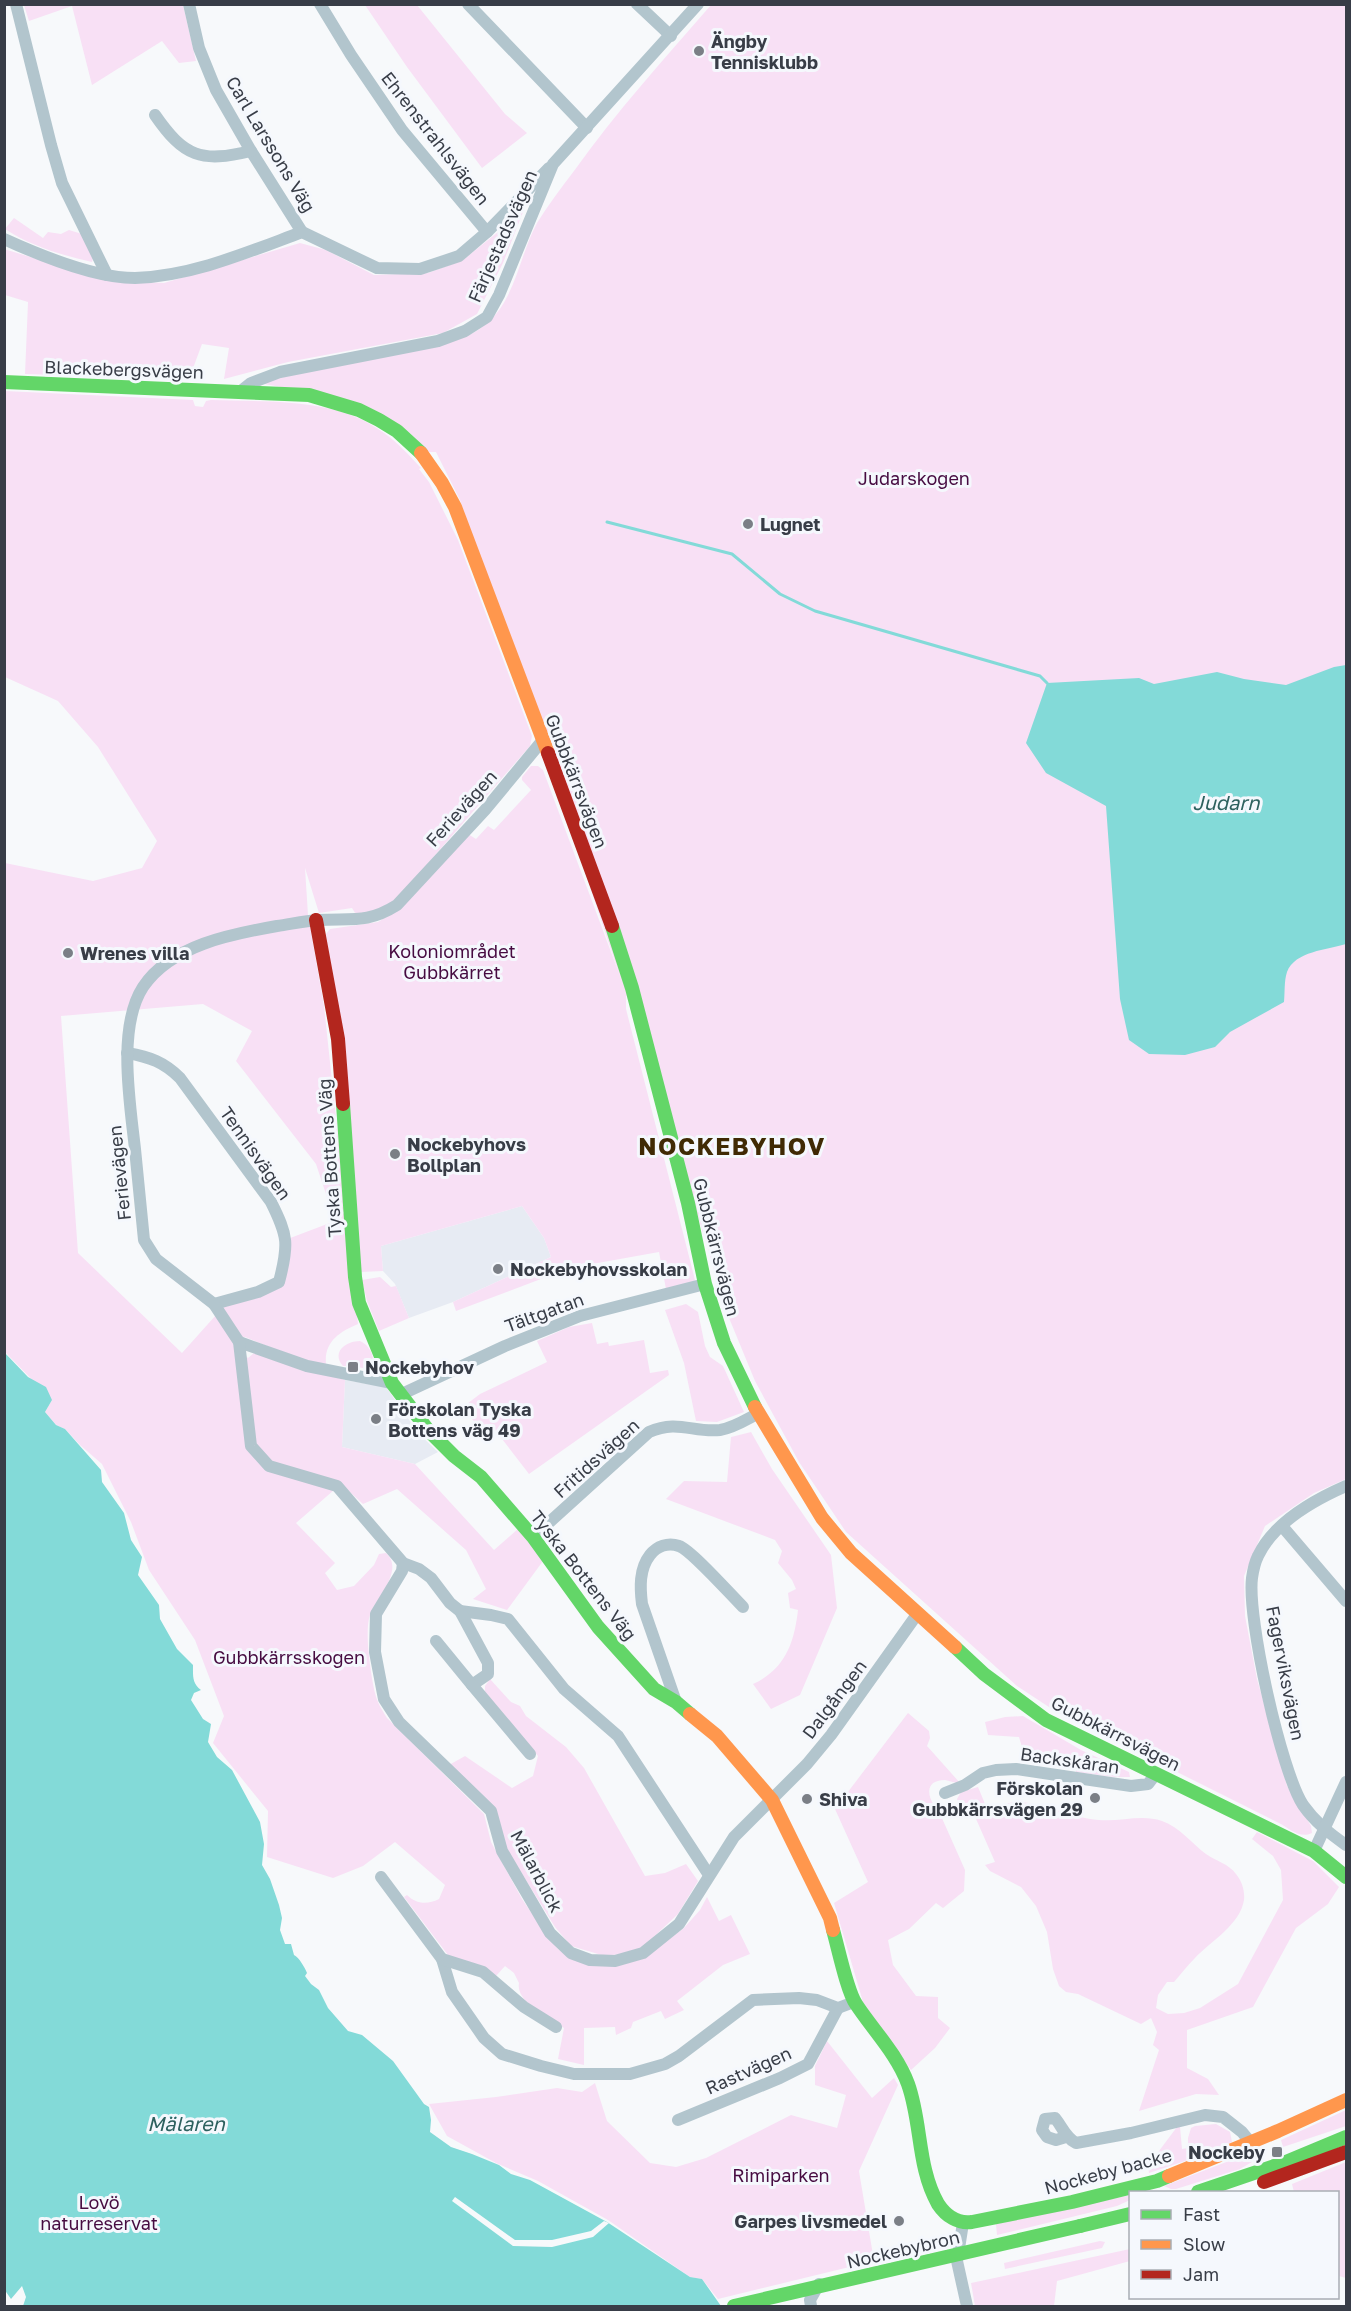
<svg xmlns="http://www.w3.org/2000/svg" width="1351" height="2311" font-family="'Golos Text',sans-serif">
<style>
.built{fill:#e7ebf3}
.green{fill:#f8e0f5;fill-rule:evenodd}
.water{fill:#83dad8}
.pier{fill:#f7f9fb}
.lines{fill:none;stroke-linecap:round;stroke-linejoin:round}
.stream{stroke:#83dad8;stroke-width:3}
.street{stroke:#b2c5cd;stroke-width:12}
.fast{stroke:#63d668;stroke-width:14}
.slow{stroke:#ff974d;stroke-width:14}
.jam{stroke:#b3261e;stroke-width:14}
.fast-bridge{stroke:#63d668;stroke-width:14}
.poi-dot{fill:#7b7f86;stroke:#f5f8fd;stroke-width:2}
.labels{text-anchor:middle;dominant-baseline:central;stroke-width:6;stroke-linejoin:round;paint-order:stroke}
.poi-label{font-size:18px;font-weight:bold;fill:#383d47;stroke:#f5f8fd;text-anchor:start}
.street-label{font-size:18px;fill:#383d47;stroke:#f5f8fd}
.park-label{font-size:18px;fill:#460b41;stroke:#f5f8fd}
.water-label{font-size:20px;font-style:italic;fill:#2d615f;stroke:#f5f8fd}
.district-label{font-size:24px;font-weight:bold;letter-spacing:1.5px;fill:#402a04;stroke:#f5f8fd}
</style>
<rect width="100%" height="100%" fill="#f7f9fb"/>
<g class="built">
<polygon points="522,1206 544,1238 551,1257 453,1302 409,1318 395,1284 383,1271 381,1246"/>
<polygon points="345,1380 386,1387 419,1434 438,1452 415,1464 342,1447"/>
</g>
<g class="green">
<polygon points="24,5 183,5 196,61 179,63 162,41 92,85 72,6 29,21"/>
<polygon points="365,5 417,5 505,114 527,133 482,168 407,67"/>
<path d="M711,5h635v1474l-32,14 -49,33 -21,50 1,40 12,63 30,107 24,40 1,7c-12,6 -22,-4 -33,-10l-224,-112 -38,-25 -171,-154 -47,-70 -44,-81 -28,-68 -50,-167 -217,-646 -24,-48h-8l-18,-19 -129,-46 -17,-3 7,-4 196,-44c48,-22 48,-71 70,-113 11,-18 24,-35 37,-52 42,-59 90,-112 137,-166z"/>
<polygon points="522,200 527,202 503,263 477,314 443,333 288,362 224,379 229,348 202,344 189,379 25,374 28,302 5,295 4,249 107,280 164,283 300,243 326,250 374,275 428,273 463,260 503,228"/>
<path d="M14,218l29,20 5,-6 13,2 8,-4 13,4 11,24 -1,4c-31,-7 -61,-16 -87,-33z"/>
<path d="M5,391l188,9 2,6 8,1 3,-6 5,-1c57,2 126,-3 173,33 14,10 25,22 37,35l-2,1 10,13 29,58 74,196 -2,10 -133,153 -25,14 -15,3 -5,-8 -33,5 -14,-45 3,47 16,91 34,318c-19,8 -34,18 -32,40l-19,-2 -62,-25 -12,6 15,15 6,-5 91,27 -3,67 73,17 79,86 25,-22 24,33 -36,49 -34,-11 13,-10 -20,-39 -69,-61 -34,15 -22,-20 -45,39 39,40 -10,10 12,17 17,-4 20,-21 5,-11 7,-1c19,17 -10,45 -16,62 -6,17 1,60 5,78 2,9 7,17 12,25l97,96 7,28 31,57 21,31 15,19 12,8 28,8 66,-22 20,-15 16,-18 7,-13 12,24 12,-6 19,39 -27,11 -46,36 7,9 -19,9 -4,-8 -28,11 -2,6 -15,7 -1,-8 -31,1v37l-26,-6 6,-31c-14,-10 -49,-26 -45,-45l-5,-10 -9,-7 -9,10 -48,-21 -44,-58 3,-2c9,9 20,10 32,4l6,-14 -50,-43 -32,24 -30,12 -66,-21 1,-46 -55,-68 11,-27 -29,-76 -46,-70 -18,-48 -29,-58 -22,-19 -15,-16 -9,-4 -11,-13 7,-12 -47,-48v-489l88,18 49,-13 15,-27 -59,-94 -40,-46 -53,-24zM203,1004l49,27 -16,30 80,103 19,57 -50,19 -7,41 -66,28 4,6 -34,38 -104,-100 -17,-237z"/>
<polygon points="531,766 538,766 543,770 626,992 626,1009 695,1280 691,1285 666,1289 659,1252 570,1268 456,1311 453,1302 551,1257 544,1238 522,1206 381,1246 383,1271 361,1272 326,934 330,929 378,922 401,908 468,834 476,839 488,826 494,830 531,790 522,780 522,777"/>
<polygon points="380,1277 391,1287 396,1286 409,1318 379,1331 367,1301 362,1280"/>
<polygon points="686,1304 698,1312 705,1346 710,1357 723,1366 744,1412 717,1422 696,1421 684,1363 665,1310"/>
<polygon points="592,1323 597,1344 608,1342 609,1346 644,1340 650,1373 668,1370 669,1375 529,1474 492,1426 482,1432 463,1407 480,1394 547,1362 537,1341 569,1327"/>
<path d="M360,1341c11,5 16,18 12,29l-14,-3v-3l-8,-1 -2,3h-5c-12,-14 3,-25 17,-25z"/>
<path d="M751,1432l21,37 59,86 6,53 -37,87 -29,14 -18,-25c32,-15 41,-40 45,-74l-8,-2 -2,-15 8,-4 -4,-9 -14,-17 4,-12 -7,-11 -109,-41 18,-18 43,1 4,-45z"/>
<polygon points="490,1679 511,1702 520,1706 526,1716 566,1747 584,1768 645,1876 665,1873 686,1864 698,1881 678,1914 644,1946 629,1953 605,1956 571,1946 555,1927 508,1851 500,1832 449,1765 465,1756 512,1788 533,1776 538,1756 485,1692 485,1686"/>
<path d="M908,1713l21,18 1,7 -3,8 33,37c-6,0 -9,-2 -15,-3 -18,0 -19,13 -11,25l6,3 6,-1 3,5 -8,4 24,54 -1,21 -21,17 -7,-5 -27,26 -21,11 5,25 23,31 22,1v21l12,10 -15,20 -24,22 -48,-68 -29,-99 34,-21 -33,-73z"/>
<polygon points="1023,1716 1081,1750 1129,1772 1130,1777 1115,1777 1076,1772 1077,1764 1025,1757 1019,1737 988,1735 985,1722 1005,1717"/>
<path d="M978,1787l10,24c9,-4 20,-9 30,-9 28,1 54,16 81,18 21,2 43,-6 63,1 18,6 29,22 44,33 10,7 23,10 30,20 6,7 9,17 8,26 -4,25 -33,41 -49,58 -8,8 -14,16 -21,24h-7l-9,13 -2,13 12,6 16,-1 16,-5 38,-24 45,-84 -2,-30 -8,-14 -21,-17 5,-7 56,29 26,26 -11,17 -32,24 -43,79 -66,23v38l21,11 11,16 -23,-1 -57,17 20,-61 -6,-5 4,-13 -6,-14 -10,6 -63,-30 -12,-2 -7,-6 -6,-17 -6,-37 -11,-26 -15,-19 -31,-16 -5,-6 10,-3 -26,-59 -9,4 -3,-8 4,-7z"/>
<polygon points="827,2041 872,2098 894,2078 898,2085 859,2171 874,2261 718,2299 702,2279 690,2277 608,2220 538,2181 496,2163 447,2136 429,2104 496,2097 557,2088 582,2092 595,2083 607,2121 650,2163 676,2167 706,2158 791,2115 837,2128 846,2095 815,2085 815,2066"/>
<polygon points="1346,2110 1346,2126 1283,2147 1281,2140"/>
<polygon points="1216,2124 1230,2132 1232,2142 1191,2159 1149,2173 1147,2158 1156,2155 1177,2127 1180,2127 1182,2149 1188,2148 1188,2138 1191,2128 1195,2126"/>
<polygon points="1247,2154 1252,2162 1240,2169 1176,2189 1171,2189 1164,2186"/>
<polygon points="1346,2162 1346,2278 1339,2276 1338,2271 1338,2192 1294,2192 1292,2184"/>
<polygon points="1130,2195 1130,2200 1117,2206 997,2235 996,2224"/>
<polygon points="1100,2241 1105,2242 1102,2248 1005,2269 1004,2263"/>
<polygon points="1130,2249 1130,2261 1057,2281 1054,2306 975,2306 971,2283"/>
</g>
<g class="water">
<path d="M1346,665v279c-19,6 -51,7 -59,28 -3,9 -2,20 -3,30l-54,30 -15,15 -30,8 -36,-1 -20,-14 -9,-41 -14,-193 -60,-33 -20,-30 21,-60 92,-5 15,6 63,-12 27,7 42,6 48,-18z"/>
<path d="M4,1352l24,25 18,10 6,13 -7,12 11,13 9,4 36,41 1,12 22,31 7,27 11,17 -4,18 21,30 1,14 17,30 16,16c0,11 -1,18 8,25l-7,3 -3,7 12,19 8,5 -3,18 9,15 15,13 28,52 4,22 -2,21 8,14 9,26 3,13 -2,12 5,14h6l3,11c5,2 11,13 13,18l-2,3 6,8 8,6 9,18 20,23 14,4 31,26 31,43 5,3 2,13 -1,12 21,15 21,7 27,11 12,9 19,6 77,42 83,55 12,2 19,27h-698l3,-9 -4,-11 -11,13 -7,-10z"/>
</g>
<polygon class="pier" points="455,2197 515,2240 552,2240 591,2231 604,2221 609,2223 593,2237 552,2247 513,2246 452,2201"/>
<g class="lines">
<polyline class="stream" points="607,522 732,554 780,594 815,611 1040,676 1047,683"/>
<g class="street">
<polyline points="16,4 51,145 62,183 107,275"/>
<polyline points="189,4 199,48 216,90 251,151 302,232"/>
<polyline points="320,4 351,55 402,130 487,232"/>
<polyline points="468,4 587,128"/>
<polyline points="637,4 671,36"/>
<path d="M155,115c29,42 46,48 96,36"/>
<path d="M4,239c35,16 92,39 131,39 58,-2 113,-26 167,-46l75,36 43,1 39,-13 28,-24 62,-64"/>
<polyline points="241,391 251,383 280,372 438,341 465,331 487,317 499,295 553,164 698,4"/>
<path d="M127,1053c23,4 37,9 53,25l91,124c17,34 18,42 8,80l-21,10 -44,12"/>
<polyline points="239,1342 307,1366 392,1383"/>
<polyline points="402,1394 505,1346 580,1316 705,1284"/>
<path d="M1346,1486c-32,14 -72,36 -88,70 -3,6 -5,15 -6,22 -5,40 29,193 51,227 12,17 26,28 43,40"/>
<polyline points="1282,1526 1346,1601"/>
<path d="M533,1537l116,-105c29,-13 44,1 71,-2 14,-2 27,-11 39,-17"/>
<polyline points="403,1563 402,1571 376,1614 375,1652 384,1699 399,1722 491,1811 502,1851 550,1933 571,1953 590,1960 615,1961 643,1953 679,1924 734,1837 807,1764 831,1735 918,1613"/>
<polyline points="460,1611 491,1615 508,1619 564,1689 618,1736 709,1875"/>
<path d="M436,1641l36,44 16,-11v-11l-28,-52 -10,-8 -19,-25 -12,-9 -16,-6 -66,-77 -68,-20 -18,-20 -12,-104 -25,-38 -58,-45 -12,-19c-3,-31 -6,-61 -9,-91 -5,-46 -18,-122 8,-162 28,-42 89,-53 134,-61 14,-2 28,-5 41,-6 33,-2 49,4 79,-15l88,-95 57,-69"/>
<polyline points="472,1685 530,1754"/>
<path d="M676,1702l-34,-98c-2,-16 -3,-35 8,-49 7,-9 18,-13 29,-9 12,4 52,49 64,61"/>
<polyline points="945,1793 965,1785 983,1773 996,1770 1016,1769 1131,1786 1148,1784 1155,1775"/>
<polyline points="1314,1851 1346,1782"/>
<polyline points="381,1877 442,1959 452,1992 484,2038 502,2054 541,2066 574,2074 630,2074 665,2064 679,2056 753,2000 799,1998 817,2000 838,2008 854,2002"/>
<polyline points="442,1959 483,1972 524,2007 556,2027"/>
<polyline points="678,2120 780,2078 808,2064 838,2008"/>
<path d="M1066,2137l-10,3 -9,-3 -5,-7 3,-11 10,-1c8,10 10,19 21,25l55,-10 74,-18 18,2 19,15 9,11"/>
<polyline points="963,2223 957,2261 967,2306"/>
<polyline points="811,2306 810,2300 819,2284"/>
</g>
<g class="fast">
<polyline points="4,382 309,395 359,410 379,420 397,431 421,453"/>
<polyline points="612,926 632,988 688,1203 705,1284 724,1343 755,1407"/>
<polyline points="343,1104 355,1277 359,1303 392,1383 428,1430 454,1456 481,1477 533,1537 598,1627 654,1689 676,1702 690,1714"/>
<polyline points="955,1647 984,1674 1046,1720 1314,1851 1346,1877"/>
<path d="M833,1930c5,17 14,61 23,74 17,26 41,50 52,80 14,39 9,83 30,120 8,12 20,20 34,18l100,-20 85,-21 12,-5"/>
<polyline points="1198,2192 1286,2162 1346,2137"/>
<polyline points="1080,2226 1130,2214"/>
</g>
<g class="slow">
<polyline points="421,453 442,483 455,507 548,753"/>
<polyline points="755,1407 822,1518 851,1553 955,1647"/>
<polyline points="690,1714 717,1736 772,1800 830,1918 833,1930"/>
<polyline points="1169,2176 1278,2131 1346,2100"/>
</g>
<g class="jam">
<polyline points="548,753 612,926"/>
<polyline points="316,920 338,1039 343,1104"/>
<polyline points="1264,2182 1346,2152"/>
</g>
<polyline class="fast-bridge" points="734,2306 1080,2226"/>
</g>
<g class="poi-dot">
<circle cx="699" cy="51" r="6"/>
<circle cx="748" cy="524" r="6"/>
<circle cx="68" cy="953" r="6"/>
<circle cx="395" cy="1154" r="6"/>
<circle cx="498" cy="1269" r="6"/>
<rect x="347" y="1361" width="12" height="12" rx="3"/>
<circle cx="376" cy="1419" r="6"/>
<circle cx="1095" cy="1798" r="6"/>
<circle cx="807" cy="1799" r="6"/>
<rect x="1271" y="2146" width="12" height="12" rx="3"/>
<circle cx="899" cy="2221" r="6"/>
</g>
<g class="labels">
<g class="poi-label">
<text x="711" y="41">Ängby<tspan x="711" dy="21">Tennisklubb</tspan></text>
<text x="760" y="524">Lugnet</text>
<text x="80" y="953">Wrenes villa</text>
<text x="407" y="1144">Nockebyhovs<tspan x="407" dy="21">Bollplan</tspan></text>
<text x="510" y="1269">Nockebyhovsskolan</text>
<text x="365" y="1367">Nockebyhov</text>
<text x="388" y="1409">Förskolan Tyska<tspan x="388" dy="21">Bottens väg 49</tspan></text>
<text x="1083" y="1788" text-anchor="end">Förskolan<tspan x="1083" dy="21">Gubbkärrsvägen 29</tspan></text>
<text x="819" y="1799">Shiva</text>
<text x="1265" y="2152" text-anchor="end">Nockeby</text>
<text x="887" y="2221" text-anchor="end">Garpes livsmedel</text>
</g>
<g class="street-label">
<text transform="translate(436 138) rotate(52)">Ehrenstrahlsvägen</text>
<text transform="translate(271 144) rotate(59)">Carl Larssons Väg</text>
<text transform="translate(502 236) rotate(-66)">Färjestadsvägen</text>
<text transform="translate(124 369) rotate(2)">Blackebergsvägen</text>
<text transform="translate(577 781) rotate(69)">Gubbkärrsvägen</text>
<text transform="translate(461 808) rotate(-48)">Ferievägen</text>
<text transform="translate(256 1153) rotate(55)">Tennisvägen</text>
<text transform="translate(329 1158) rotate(-94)">Tyska Bottens Väg</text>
<text transform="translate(119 1173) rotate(-96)">Ferievägen</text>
<text transform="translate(717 1247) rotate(76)">Gubbkärrsvägen</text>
<text transform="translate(544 1312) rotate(-20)">Tältgatan</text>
<text transform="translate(596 1458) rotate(-42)">Fritidsvägen</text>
<text transform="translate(584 1575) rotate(52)">Tyska Bottens Väg</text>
<text transform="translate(1286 1673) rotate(79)">Fagerviksvägen</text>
<text transform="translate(834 1699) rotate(-53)">Dalgången</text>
<text transform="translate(1116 1733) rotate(27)">Gubbkärrsvägen</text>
<text transform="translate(1070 1760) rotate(8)">Backskåran</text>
<text transform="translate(537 1871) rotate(62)">Mälarblick</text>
<text transform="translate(748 2070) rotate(-24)">Rastvägen</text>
<text transform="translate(1108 2171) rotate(-15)">Nockeby backe</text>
<text transform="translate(903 2249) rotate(-13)">Nockebybron</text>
</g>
<g class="park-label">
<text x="914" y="478">Judarskogen</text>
<text x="452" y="951">Koloniområdet<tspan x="452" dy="21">Gubbkärret</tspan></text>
<text x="289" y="1657">Gubbkärrsskogen</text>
<text x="781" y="2175">Rimiparken</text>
<text x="99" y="2202">Lovö<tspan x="99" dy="21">naturreservat</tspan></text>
</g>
<g class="water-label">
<text x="1226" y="802">Judarn</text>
<text x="186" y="2123">Mälaren</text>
</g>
<g class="district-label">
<text x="732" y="1145">NOCKEBYHOV</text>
</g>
</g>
<rect width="1351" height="2311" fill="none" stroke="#383d47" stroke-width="12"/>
<rect x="1129" y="2191" width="210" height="108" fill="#f5f8fd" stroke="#a9adb4" stroke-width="1.5"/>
<rect x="1141" y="2210" width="30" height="9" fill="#63d668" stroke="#a9adb4" stroke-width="1.5"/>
<text x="1183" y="2221" font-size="18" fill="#383d47">Fast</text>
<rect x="1141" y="2240" width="30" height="9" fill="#ff974d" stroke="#a9adb4" stroke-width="1.5"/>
<text x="1183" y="2251" font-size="18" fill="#383d47">Slow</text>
<rect x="1141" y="2270" width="30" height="9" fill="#b3261e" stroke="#a9adb4" stroke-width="1.5"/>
<text x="1183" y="2281" font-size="18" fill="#383d47">Jam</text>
</svg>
